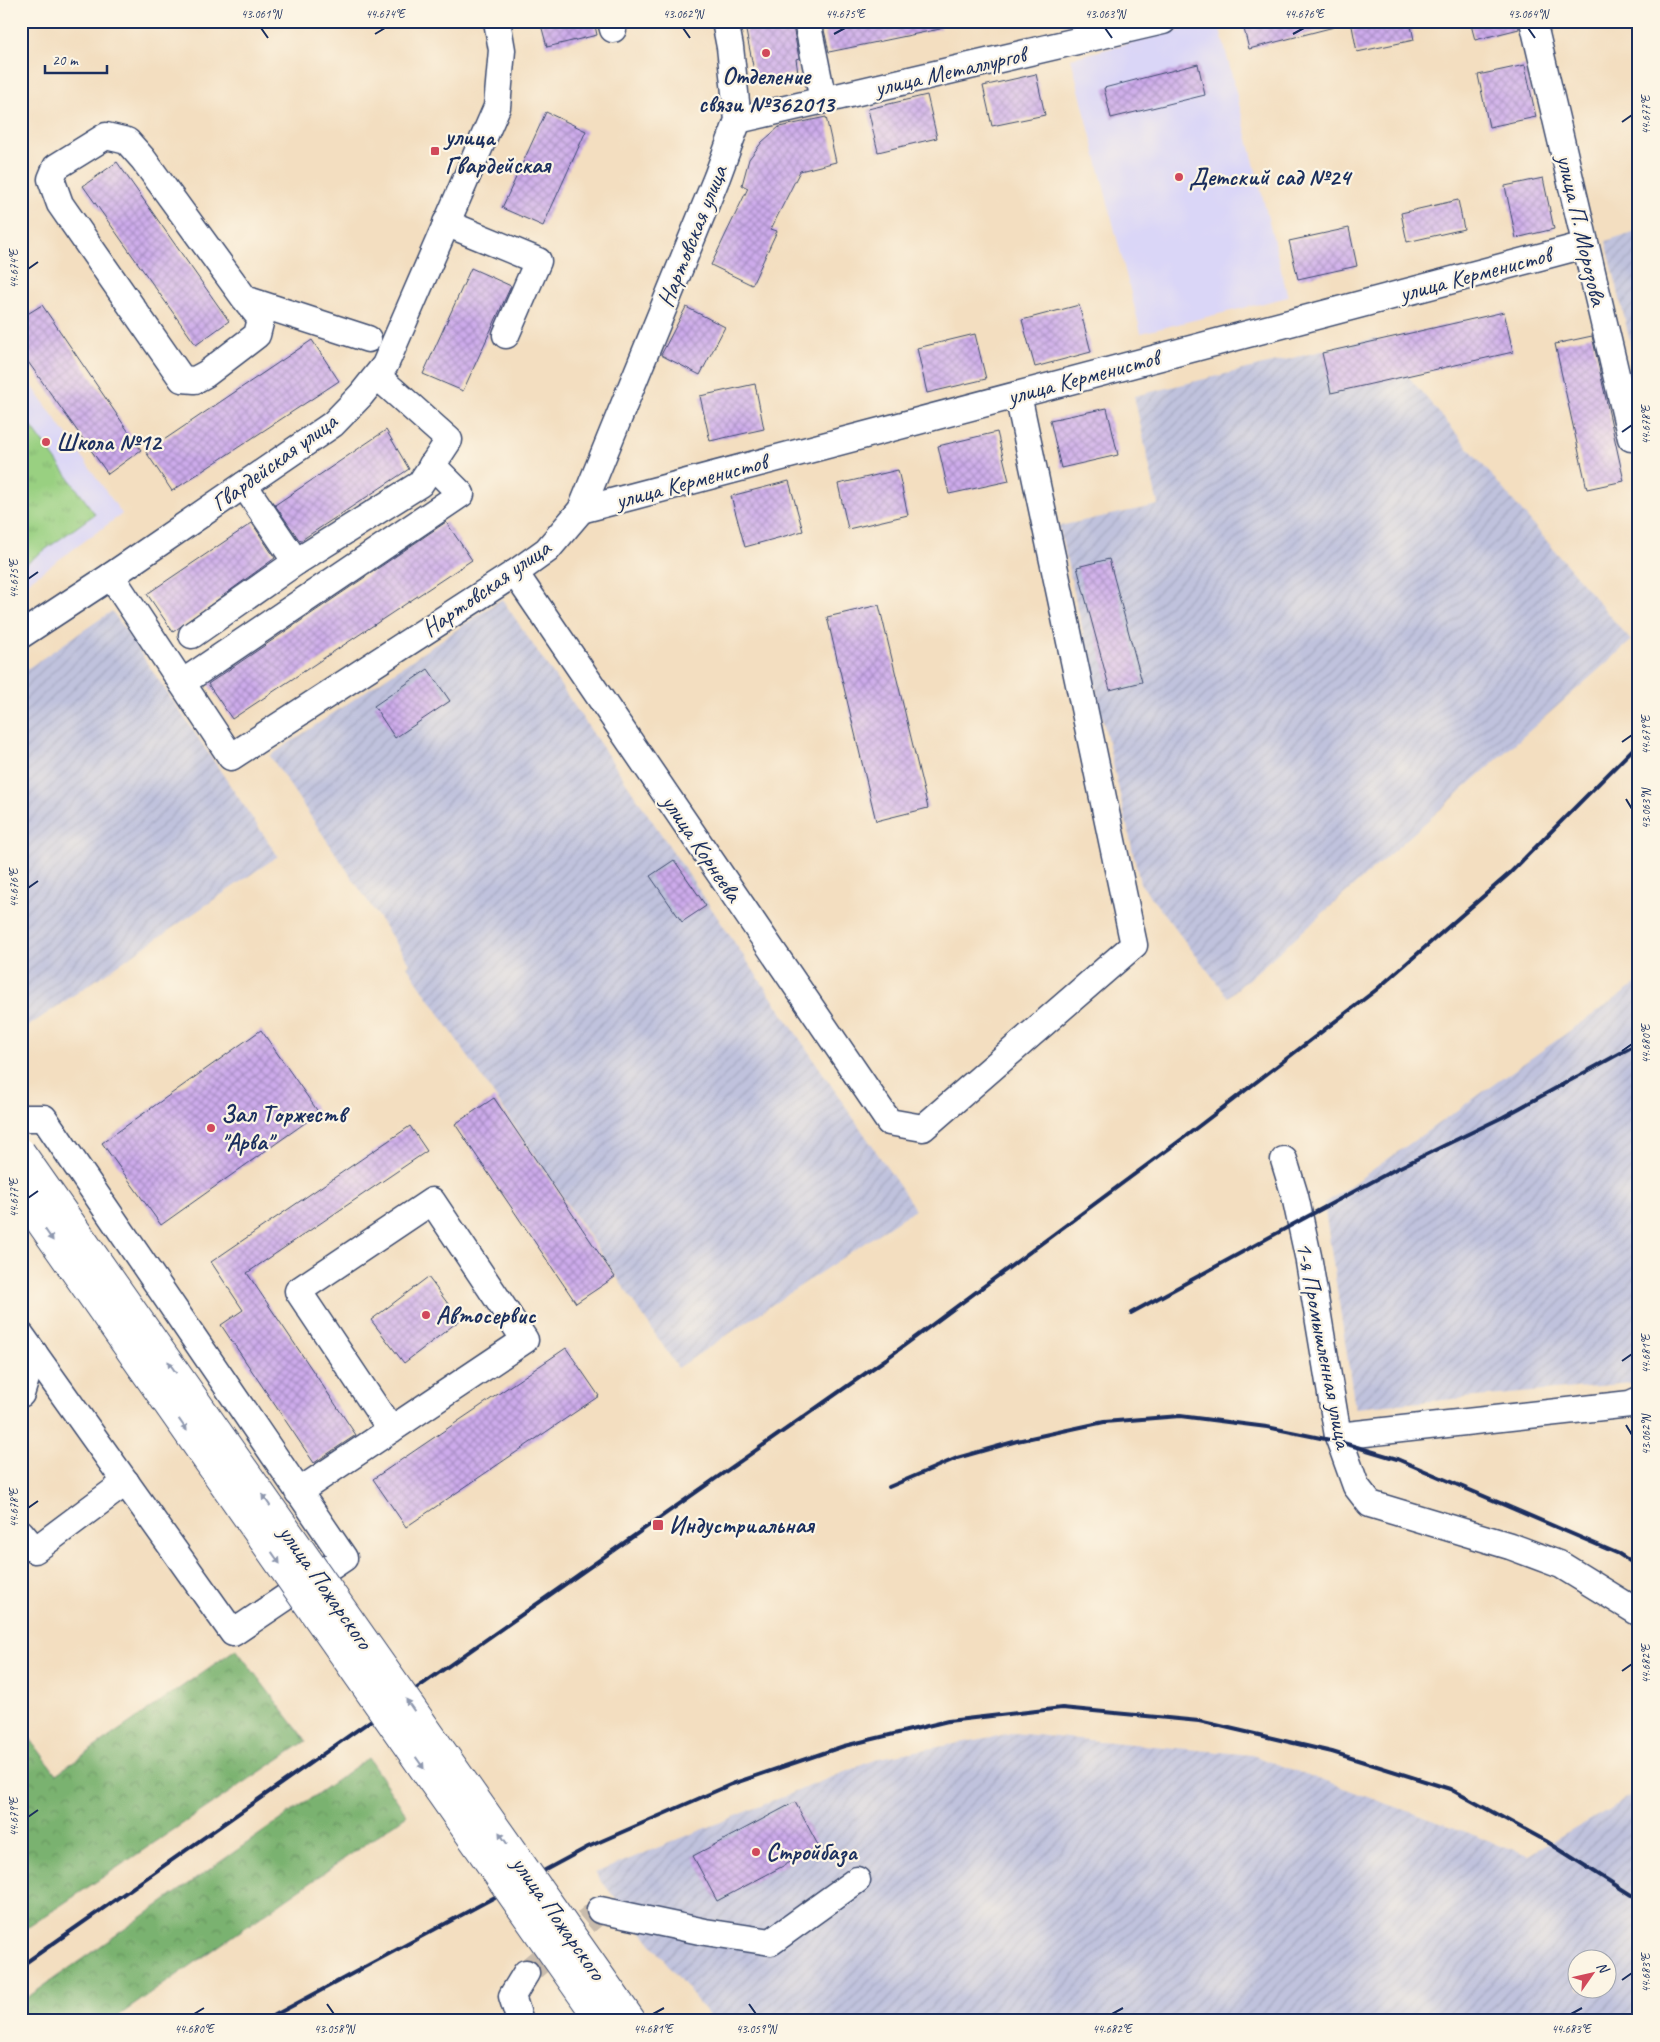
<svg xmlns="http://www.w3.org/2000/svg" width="1660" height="2042" font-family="Caveat,sans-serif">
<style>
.built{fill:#dad6f7}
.industrial{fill:url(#industrial-furrows);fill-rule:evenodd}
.grass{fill:url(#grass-tufts);stroke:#5a8070}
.forest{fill:url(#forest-crowns);stroke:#4a7066}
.building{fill:url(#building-cross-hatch)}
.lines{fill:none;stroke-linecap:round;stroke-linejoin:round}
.minor-tunnel{stroke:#c8bbac;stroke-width:26;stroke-dasharray:26 13;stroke-linecap:butt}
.minor-casing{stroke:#3b496d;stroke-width:29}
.minor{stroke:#fff;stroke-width:26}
.rail{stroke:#1b2f5e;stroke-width:4}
.major-bridge-casing{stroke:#3b496d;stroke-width:30;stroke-linecap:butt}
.major-bridge{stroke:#fff;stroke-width:28}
.oneway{fill:#8d97ae}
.ticks{fill:none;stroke:#1b2f5e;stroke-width:2}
.poi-dot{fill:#d1495b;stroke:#fcf5e5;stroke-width:2}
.labels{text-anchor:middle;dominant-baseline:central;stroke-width:4.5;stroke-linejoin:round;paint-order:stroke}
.street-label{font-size:24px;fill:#1b2f5e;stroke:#fcf5e5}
.poi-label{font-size:24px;font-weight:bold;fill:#1b2f5e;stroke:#fcf5e5;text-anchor:start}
.neatline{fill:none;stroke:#1b2f5e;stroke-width:2}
.ticks-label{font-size:12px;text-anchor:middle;fill:#1b2f5e}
</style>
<defs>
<pattern id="industrial-furrows" width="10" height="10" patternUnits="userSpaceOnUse" patternTransform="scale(1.25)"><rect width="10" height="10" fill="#c0c2dd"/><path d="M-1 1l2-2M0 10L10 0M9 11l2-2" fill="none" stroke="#a4a7c0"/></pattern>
<pattern id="grass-tufts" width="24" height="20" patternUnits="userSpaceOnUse" patternTransform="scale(1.25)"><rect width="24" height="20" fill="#99d081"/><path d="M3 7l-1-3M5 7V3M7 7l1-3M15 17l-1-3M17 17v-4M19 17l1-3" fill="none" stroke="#83b372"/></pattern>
<pattern id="forest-crowns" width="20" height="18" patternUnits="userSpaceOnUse" patternTransform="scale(1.25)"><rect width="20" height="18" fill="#7ab26f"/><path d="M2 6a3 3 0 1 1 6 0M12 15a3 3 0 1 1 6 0" fill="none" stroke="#63915e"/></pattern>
<pattern id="building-cross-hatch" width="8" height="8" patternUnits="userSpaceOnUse" patternTransform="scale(1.25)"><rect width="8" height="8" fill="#cdabeb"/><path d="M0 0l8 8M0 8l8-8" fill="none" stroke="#a68cc2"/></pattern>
</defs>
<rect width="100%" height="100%" fill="#fcf5e5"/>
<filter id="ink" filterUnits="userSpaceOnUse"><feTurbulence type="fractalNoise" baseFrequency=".02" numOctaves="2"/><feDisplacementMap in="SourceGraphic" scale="10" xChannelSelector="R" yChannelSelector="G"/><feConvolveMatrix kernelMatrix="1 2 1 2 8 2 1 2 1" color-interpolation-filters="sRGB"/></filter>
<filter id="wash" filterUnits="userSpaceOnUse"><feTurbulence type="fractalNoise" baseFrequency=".0096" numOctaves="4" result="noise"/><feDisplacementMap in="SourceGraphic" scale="20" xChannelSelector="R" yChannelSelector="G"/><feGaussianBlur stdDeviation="1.12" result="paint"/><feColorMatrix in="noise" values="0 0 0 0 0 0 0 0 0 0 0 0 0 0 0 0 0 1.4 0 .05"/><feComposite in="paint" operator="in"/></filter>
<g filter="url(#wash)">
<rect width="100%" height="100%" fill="#f3dec0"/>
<g class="built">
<polygon points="1218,21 1288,297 1141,333 1071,58"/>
<polygon points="21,370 122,514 21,587"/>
</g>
<g class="industrial">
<polygon points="1639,230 1639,379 1606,241"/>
<polygon points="1376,338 1631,641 1228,997 1140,883 1059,526 1158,505 1134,396"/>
<polygon points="502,599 915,1209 678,1368 407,966 410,964 270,756"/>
<polygon points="112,611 278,856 21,1031 21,673"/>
<polygon points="1639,982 1639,1378 1631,1383 1355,1408 1324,1204"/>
<path d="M1013,1733l239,22 277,100 110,-63v229h-926l-118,-148 284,-115zM1578,1960h30v30h-30z"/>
</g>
<polygon class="grass" points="21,412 95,514 21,567"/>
<g class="forest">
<polygon points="236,1649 306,1741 21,1932 21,1726 56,1774"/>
<polygon points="368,1758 407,1815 111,2021 21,2021 21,2002"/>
</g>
<g id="blocks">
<g class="building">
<polygon points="540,21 594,21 597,35 547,47"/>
<polygon points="744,21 792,21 799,58 796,59 798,73 756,81"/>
<polygon points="822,21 939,21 940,29 829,52"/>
<polygon points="1242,21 1334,21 1334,27 1249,49"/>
<polygon points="1351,21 1410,21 1414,40 1357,52"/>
<polygon points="1470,21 1518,21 1519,29 1475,40"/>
<polygon points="1198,64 1205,95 1111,118 1104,88"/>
<polygon points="1525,65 1536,117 1489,127 1478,75"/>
<polygon points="1036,74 1045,115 992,126 983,86"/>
<polygon points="927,95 937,138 878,152 868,109"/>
<polygon points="546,112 586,131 543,226 502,208"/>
<polygon points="826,117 836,162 800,171 771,229 777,231 752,285 711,265 748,188 742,185 749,159 762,142 779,127"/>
<polygon points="117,162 229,321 196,345 83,186"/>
<polygon points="1543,178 1554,229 1516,238 1505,186"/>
<polygon points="1458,200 1464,229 1407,242 1401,213"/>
<polygon points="1349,228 1357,266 1298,279 1289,241"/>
<polygon points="471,268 511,286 463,391 423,374"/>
<polygon points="42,305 141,450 108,474 21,352 21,318"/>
<polygon points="1079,305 1091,352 1035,367 1022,320"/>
<polygon points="686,307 725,327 700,375 661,355"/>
<polygon points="1504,312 1513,352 1331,393 1322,353"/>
<polygon points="975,334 986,379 927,393 917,348"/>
<polygon points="1592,336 1624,481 1587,489 1555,344"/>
<polygon points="312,340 339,381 172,491 146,452"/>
<polygon points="755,384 764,429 710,441 700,396"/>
<polygon points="1107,408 1118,455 1061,468 1050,420"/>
<polygon points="386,430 409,469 300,541 275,505"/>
<polygon points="997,432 1009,481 949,494 938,446"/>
<polygon points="898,470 908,515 848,529 838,484"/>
<polygon points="789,481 803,531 745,547 731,496"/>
<polygon points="446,522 472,560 232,719 208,684"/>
<polygon points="252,523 275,558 173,632 147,594"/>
<polygon points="1109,559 1142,682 1110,690 1077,567"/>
<polygon points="879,605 928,808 876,821 827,617"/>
<polygon points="428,669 450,701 395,738 374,706"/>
<polygon points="674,860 706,906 682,922 650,876"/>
<polygon points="261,1030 319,1113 161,1225 102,1143"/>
<polygon points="494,1098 615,1277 576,1303 455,1124"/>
<polygon points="410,1126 427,1151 247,1273 356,1435 314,1463 221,1325 243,1310 211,1262"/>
<polygon points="428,1277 460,1320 404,1363 371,1320"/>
<polygon points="566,1348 599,1396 406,1527 373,1479"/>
<polygon points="795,1802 819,1847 717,1901 693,1856"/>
</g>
</g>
</g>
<g filter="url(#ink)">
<use href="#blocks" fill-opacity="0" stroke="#3b496d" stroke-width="1"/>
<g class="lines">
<polyline class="minor-tunnel" points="526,1973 600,1910"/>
<g class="minor-casing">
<g id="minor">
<polyline points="611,21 613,29"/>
<polyline points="807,21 823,100"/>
<polyline points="1533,21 1631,438"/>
<polyline points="738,120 1163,21"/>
<polyline points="446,223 538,261 506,335"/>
<polyline points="245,299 261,319 257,335 206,374 195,380 182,379 60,204 51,179 56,167 106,136 127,141 143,159 245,299 368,339"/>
<polyline points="581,510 1585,245"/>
<polyline points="296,562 420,484 449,440 377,376"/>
<polyline points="515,573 889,1122 923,1128 1134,945 1018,395"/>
<polyline points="111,576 231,757 515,573 547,550 581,510 717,177 738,120 730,47 725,21"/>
<polyline points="21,635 111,576 333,424 361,395 385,365 497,107 502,50 497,21"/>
<polyline points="192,635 296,562 244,485"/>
<polyline points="182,683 461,494 432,465"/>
<polyline points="21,1118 44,1118 344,1558 233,1633 21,1335"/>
<polyline points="1284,1160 1295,1196 1308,1256 1338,1436 1356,1486 1370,1504 1510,1546 1561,1565 1639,1613"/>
<polyline points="21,1394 34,1353"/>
<polyline points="1338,1436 1630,1404 1639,1400"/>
<polyline points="298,1492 525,1340 432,1201 298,1291 391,1430"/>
<polyline points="21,1533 35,1550 126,1482"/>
<polyline points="600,1910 705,1932 771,1942 857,1880"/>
<polyline points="520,2021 512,1996 526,1973"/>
</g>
</g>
<use href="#minor" class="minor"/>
<g class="rail">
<polyline points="1131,1313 1301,1220 1394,1170 1503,1117 1639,1043"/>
<polyline points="889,1487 957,1458 1017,1441 1104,1422 1180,1416 1267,1427 1340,1442 1397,1459 1619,1554 1639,1567"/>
<polyline points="21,1966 886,1359 1186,1136 1376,990 1510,873 1639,743"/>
<polyline points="264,2021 588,1847 732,1784 844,1746 948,1721 1062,1708 1199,1721 1332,1752 1450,1789 1546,1841 1639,1900"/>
</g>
<g class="major-bridge-casing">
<g id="major-bridge">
<polyline points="21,1152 632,2021"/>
<polyline points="21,1195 600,2021"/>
</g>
</g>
<use href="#major-bridge" class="major-bridge"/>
</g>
<defs><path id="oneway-solid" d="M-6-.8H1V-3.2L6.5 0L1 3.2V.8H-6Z" transform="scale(1.25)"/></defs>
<g class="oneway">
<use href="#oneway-solid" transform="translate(49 1235) rotate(55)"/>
<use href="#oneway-solid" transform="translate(172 1367) rotate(-125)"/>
<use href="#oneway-solid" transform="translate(183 1425) rotate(55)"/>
<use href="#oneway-solid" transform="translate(266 1500) rotate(-125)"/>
<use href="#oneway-solid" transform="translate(276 1558) rotate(55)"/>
<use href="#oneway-solid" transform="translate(410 1705) rotate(-125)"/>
<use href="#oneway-solid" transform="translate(420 1763) rotate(55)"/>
<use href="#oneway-solid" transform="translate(503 1838) rotate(-125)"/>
</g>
</g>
<path class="ticks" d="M261,28l7,10M683,28l7,10M1105,28l7,10M1528,28l7,10M375,34l10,-6M834,34l11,-6M1293,34l11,-6M1622,122l10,-7M28,269l10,-7M1622,432l10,-7M28,579l10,-7M1622,742l10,-7M1626,799l6,10M28,888l10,-7M1622,1051l10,-7M28,1198l10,-7M1622,1361l10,-7M1626,1425l6,10M28,1508l10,-7M1622,1671l10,-7M28,1817l10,-7M1622,1980l10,-7M327,2004l7,10M749,2004l7,10M194,2014l10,-6M653,2014l11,-6M1112,2014l11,-6M1571,2014l11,-6"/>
<g class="poi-dot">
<circle cx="766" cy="53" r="5"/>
<rect x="430" y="146" width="10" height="10" rx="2.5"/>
<circle cx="1179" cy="177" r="5"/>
<circle cx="46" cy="442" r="5"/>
<circle cx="211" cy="1128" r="5"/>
<circle cx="426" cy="1315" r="5"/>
<rect x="652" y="1519" width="12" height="12" rx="2.5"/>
<circle cx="756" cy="1852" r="5"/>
</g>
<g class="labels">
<g class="street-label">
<text transform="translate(950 71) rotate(-13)">улица Металлургов</text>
<text transform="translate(1582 230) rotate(77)">улица П. Морозова</text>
<text transform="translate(692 236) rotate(-68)">Нартовская улица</text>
<text transform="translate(1475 274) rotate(-15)">улица Керменистов</text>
<text transform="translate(1083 377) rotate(-15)">улица Керменистов</text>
<text transform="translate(274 462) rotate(-36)">Гвардейская улица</text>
<text transform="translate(691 481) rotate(-15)">улица Керменистов</text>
<text transform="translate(486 588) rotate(-35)">Нартовская улица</text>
<text transform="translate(702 848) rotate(56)">улица Корнеева</text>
<text transform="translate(1324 1345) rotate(79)">1-я Промышленная улица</text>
<text transform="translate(326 1587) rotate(55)">улица Пожарского</text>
<text transform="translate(559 1918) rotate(55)">улица Пожарского</text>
</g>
<g class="poi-label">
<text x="766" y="76" text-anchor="middle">Отделение<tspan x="766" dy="28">связи №362013</tspan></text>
<text x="445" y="137">улица<tspan x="445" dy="28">Гвардейская</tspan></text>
<text x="1189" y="177">Детский сад №24</text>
<text x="56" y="442">Школа №12</text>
<text x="221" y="1114">Зал Торжеств<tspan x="221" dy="28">"Арва"</tspan></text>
<text x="436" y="1315">Автосервис</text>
<text x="669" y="1525">Индустриальная</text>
<text x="766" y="1852">Стройбаза</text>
</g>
</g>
<rect width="1660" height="2042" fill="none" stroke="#fcf5e5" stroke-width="55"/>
<g transform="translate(1592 1974) rotate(56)"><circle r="24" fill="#fcf5e5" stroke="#a2a6af"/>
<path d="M0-4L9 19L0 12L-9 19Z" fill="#d1495b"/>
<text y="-8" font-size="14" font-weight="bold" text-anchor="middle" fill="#1b2f5e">N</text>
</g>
<path d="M45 65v8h62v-8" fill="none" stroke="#1b2f5e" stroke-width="2.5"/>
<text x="52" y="65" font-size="15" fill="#1b2f5e" stroke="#fcf5e5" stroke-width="4" paint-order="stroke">20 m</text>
<rect x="28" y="28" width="1604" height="1986" class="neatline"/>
<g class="ticks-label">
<text x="261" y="18">43.061°N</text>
<text x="385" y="18">44.674°E</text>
<text x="683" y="18">43.062°N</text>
<text x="845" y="18">44.675°E</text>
<text x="1105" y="18">43.063°N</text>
<text x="1304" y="18">44.676°E</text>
<text x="1528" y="18">43.064°N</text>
<text transform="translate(1646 115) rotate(-90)" y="4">44.677°E</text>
<text transform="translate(14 269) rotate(-90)" y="4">44.674°E</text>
<text transform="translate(1646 425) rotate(-90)" y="4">44.678°E</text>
<text transform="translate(14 579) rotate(-90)" y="4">44.675°E</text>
<text transform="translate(1646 735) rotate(-90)" y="4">44.679°E</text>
<text transform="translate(1646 809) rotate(-90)" y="4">43.063°N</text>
<text transform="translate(14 888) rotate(-90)" y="4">44.676°E</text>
<text transform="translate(1646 1044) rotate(-90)" y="4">44.680°E</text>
<text transform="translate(14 1198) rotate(-90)" y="4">44.677°E</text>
<text transform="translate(1646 1354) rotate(-90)" y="4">44.681°E</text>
<text transform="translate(1646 1435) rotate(-90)" y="4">43.062°N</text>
<text transform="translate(14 1508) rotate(-90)" y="4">44.678°E</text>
<text transform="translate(1646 1664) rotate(-90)" y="4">44.682°E</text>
<text transform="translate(14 1817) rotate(-90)" y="4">44.679°E</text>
<text transform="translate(1646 1973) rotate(-90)" y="4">44.683°E</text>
<text x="194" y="2033">44.680°E</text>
<text x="334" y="2033">43.058°N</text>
<text x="653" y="2033">44.681°E</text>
<text x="756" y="2033">43.059°N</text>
<text x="1112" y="2033">44.682°E</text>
<text x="1571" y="2033">44.683°E</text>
</g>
</svg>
